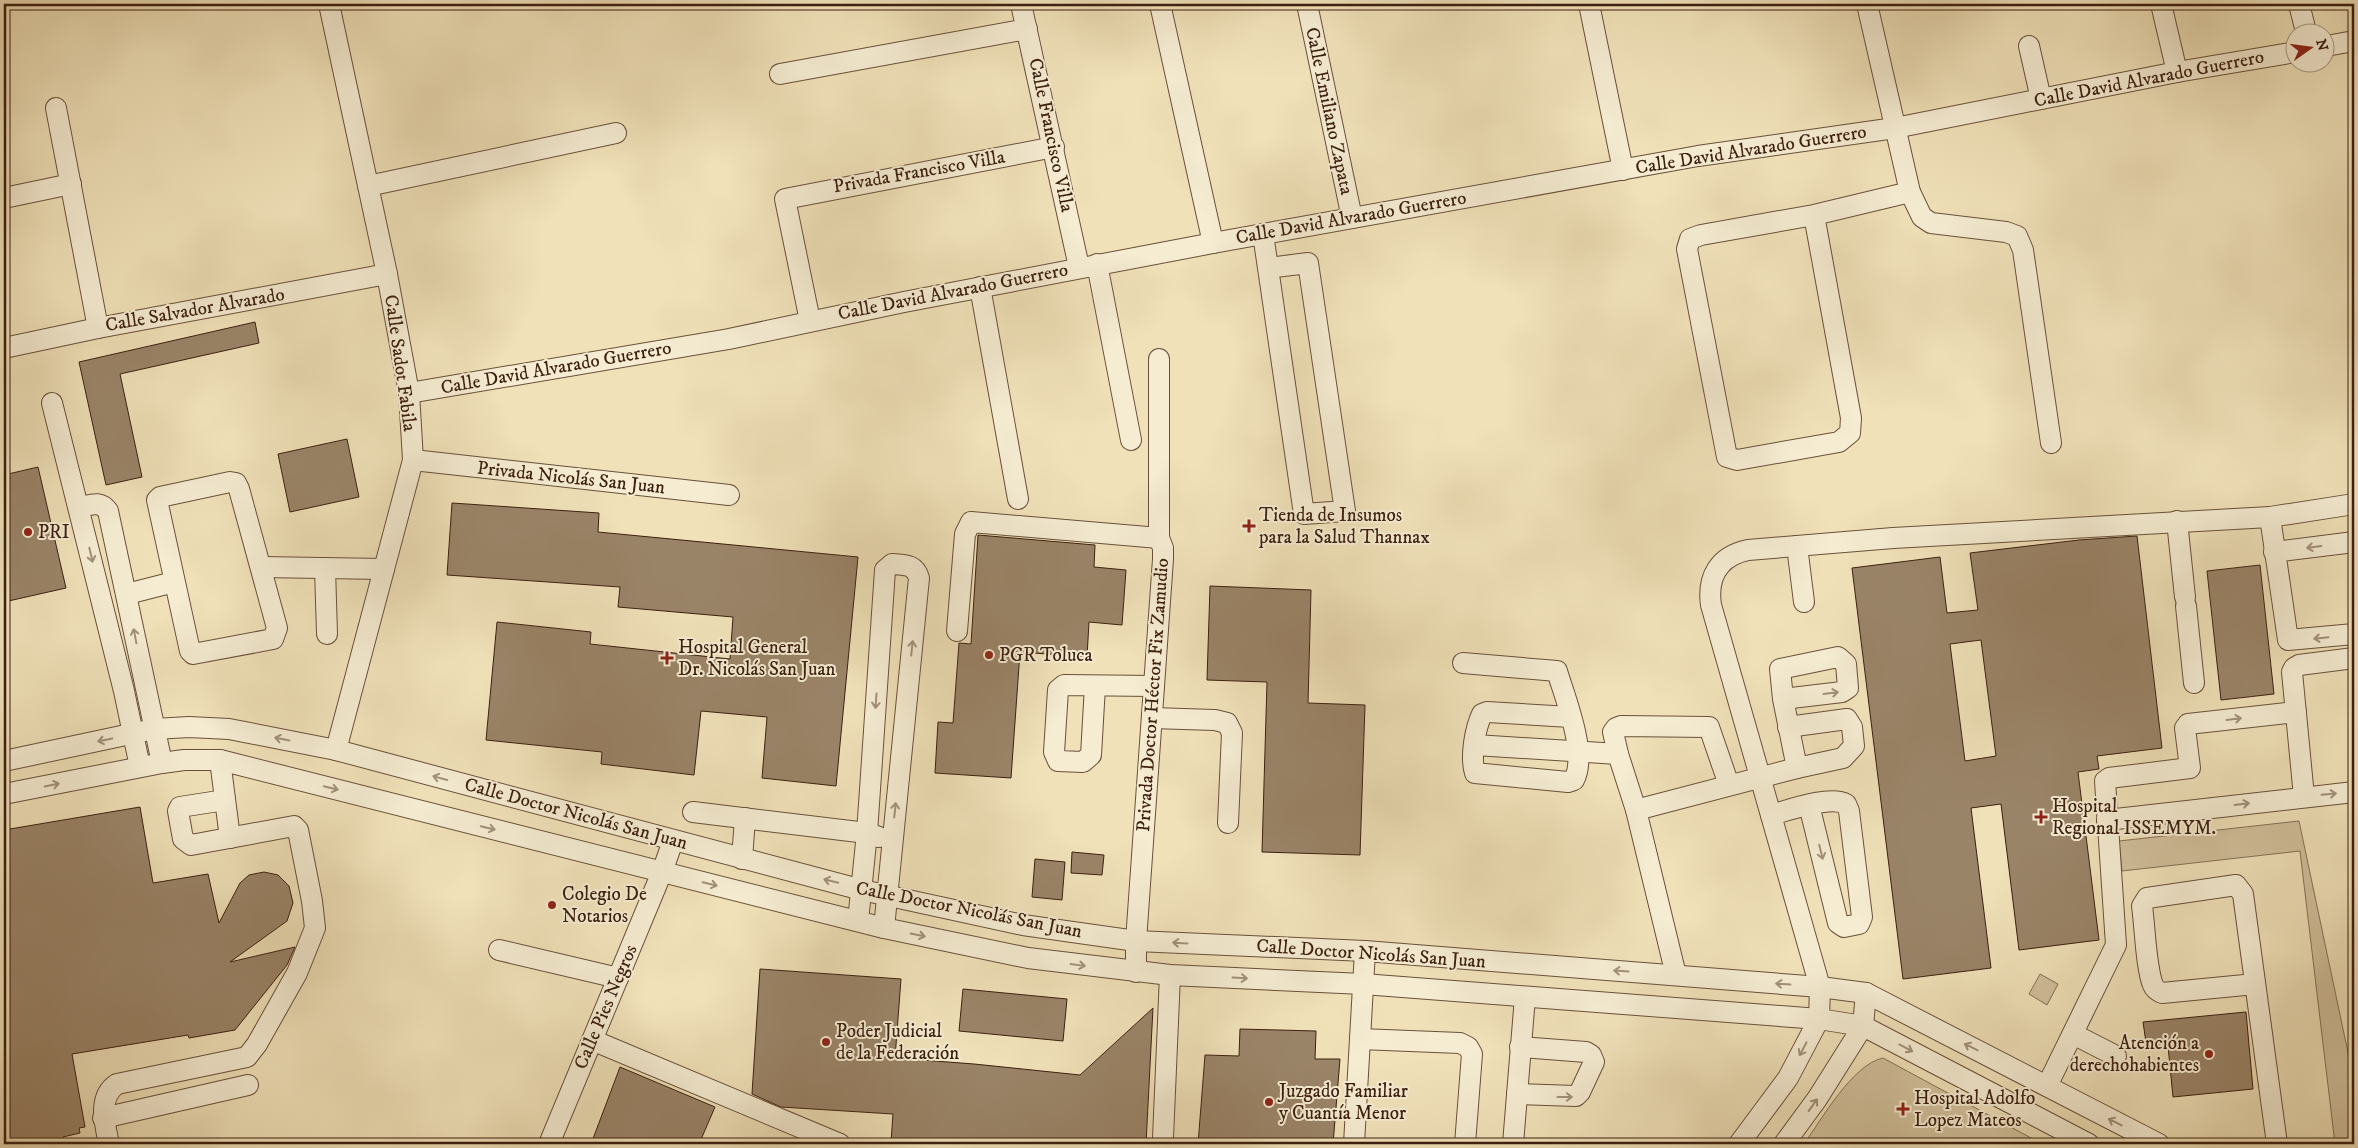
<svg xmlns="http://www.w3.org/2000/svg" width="2358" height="1148" font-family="'IM FELL DW Pica',serif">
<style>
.green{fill:#d1c09c;stroke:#867056}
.building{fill:#9a8468;stroke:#3c1f10;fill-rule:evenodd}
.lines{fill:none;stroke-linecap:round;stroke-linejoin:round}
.minor-casing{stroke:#69503a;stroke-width:22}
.minor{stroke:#f5ecd2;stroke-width:20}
.oneway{stroke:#a2907b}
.poi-dot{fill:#8f2418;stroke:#f5ecd2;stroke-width:2}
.labels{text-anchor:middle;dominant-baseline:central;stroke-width:4;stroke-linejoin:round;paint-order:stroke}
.street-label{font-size:19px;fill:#3c1f10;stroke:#f5ecd2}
.poi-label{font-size:19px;fill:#3c1f10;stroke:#f5ecd2;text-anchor:start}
</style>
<rect width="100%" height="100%" fill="#f0e1b9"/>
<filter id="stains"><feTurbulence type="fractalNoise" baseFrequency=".004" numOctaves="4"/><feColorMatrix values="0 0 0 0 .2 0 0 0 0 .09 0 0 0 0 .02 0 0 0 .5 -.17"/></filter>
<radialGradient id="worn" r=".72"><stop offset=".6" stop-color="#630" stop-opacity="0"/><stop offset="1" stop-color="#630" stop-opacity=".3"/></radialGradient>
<g class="green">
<polygon points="2299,821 2354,1081 2354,1144 2335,1144 2300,851 2122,871 2119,841"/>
<polygon points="2040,974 2058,984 2047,1005 2029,994"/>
<path d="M1883,1058l150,81 1,5h-230c17,-24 49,-80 79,-86z"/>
</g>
<g class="building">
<polygon points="255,322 259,343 120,374 142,477 106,485 79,362"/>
<polygon points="347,439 359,497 290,512 278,454"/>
<polygon points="38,467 66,588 4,602 4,475"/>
<polygon points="452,503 599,513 598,532 858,557 836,786 762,778 767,717 701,711 694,775 601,764 602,752 486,740 497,622 591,632 590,644 730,659 733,617 618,607 620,587 447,575"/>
<polygon points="978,535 1095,545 1094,567 1126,570 1122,625 1089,622 1087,657 1020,652 1011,778 935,773 938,722 953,723 959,643 971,644"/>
<path d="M2137,536l25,212 -65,8 2,13 -21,3 21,168 -80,10 -18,-146 -30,4 20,160 -88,11 -51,-411 88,-11 7,56 31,-3 -8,-57 109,-13zM1981,640l15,116 -31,5 -15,-117z"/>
<polygon points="2260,565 2274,694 2221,700 2207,571"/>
<polygon points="1210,586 1311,590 1308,703 1365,705 1360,855 1262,852 1267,682 1207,680"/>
<polygon points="140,807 153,883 208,874 219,923 240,883 249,875 264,872 278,875 289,886 293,903 287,921 230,962 295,947 287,965 235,1030 189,1038 188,1035 72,1054 85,1127 79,1128 80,1133 63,1137 65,1144 4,1144 4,830"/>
<polygon points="1072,852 1104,855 1102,875 1071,873"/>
<polygon points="1035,859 1065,862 1062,900 1032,897"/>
<polygon points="760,969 901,979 895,1058 974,1064 1080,1075 1153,1008 1146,1144 891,1142 893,1114 781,1107 752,1094"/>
<polygon points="963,989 1067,999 1063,1041 959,1031"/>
<polygon points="2246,1012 2253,1089 2173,1097 2168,1046 2147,1049 2143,1022"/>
<polygon points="1240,1029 1316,1031 1315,1059 1340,1059 1333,1144 1198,1144 1205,1055 1239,1056"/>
<polygon points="620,1067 715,1107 699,1144 591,1144"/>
</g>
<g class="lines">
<g class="minor-casing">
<g id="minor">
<polyline points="329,4 387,274 409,393 413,460 336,750"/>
<polyline points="1021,4 1079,267"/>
<polyline points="1160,4 1213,243"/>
<polyline points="1307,4 1352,218"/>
<polyline points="1589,4 1623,170"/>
<polyline points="1867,4 1910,192 1922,217 1931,223 2006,232 2017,236 2023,250 2051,443"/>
<polyline points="2161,4 2177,72"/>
<polyline points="2299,4 2306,32"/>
<polyline points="2029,46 2041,99"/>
<polyline points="2326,46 2354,41"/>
<polyline points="780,74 1027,29"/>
<polyline points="56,108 98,328"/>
<polyline points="368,186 616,133"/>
<polyline points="4,198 71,184"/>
<polyline points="1814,215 1851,418 1850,433 1839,442 1737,460 1727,457 1687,249 1690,239 1701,235 1814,215 1910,192"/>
<polyline points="1263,234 1268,268 1304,514 1345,511 1308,263 1268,268"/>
<polyline points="1097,264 1131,440"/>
<polyline points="980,287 1018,499"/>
<polyline points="810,321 785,199 1054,147"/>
<polyline points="4,348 98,328 387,274"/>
<polyline points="1159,359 1159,538"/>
<polyline points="409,393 729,339 904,302 1213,243 1698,156 1895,128 2177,72 2296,52"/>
<polyline points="52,403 124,691 140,767"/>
<polyline points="413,460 729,495"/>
<polygon points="230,482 236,483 239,489 277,628 273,639 193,654 190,651 157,500 160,497"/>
<path d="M80,507c11,-2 20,-7 28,4l54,252"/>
<polyline points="2270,517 2288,640 2354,634"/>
<polyline points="2177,521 2185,597"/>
<polyline points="1797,546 1804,602"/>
<polyline points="2274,552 2354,542"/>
<polyline points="261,567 384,569"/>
<polyline points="325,568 327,634"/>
<polyline points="127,594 174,582"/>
<polyline points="2186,606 2194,683"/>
<polyline points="957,631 965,534 971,522 1159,538 1163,548 1163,559 1136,941 1136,972"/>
<path d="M1463,663l94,8c8,27 31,83 17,109l-6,2 -93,-9c-5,-16 0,-44 7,-59l5,-2 83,5"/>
<polyline points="1095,686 1091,755 1083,762 1058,761 1054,752 1058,690 1064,685 1154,686"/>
<polyline points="1783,699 1842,692 1848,688 1846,664 1838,657 1780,669 1783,699 1797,768"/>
<polyline points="1152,718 1215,720 1227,723 1232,733 1228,823"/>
<polyline points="1475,745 1618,754"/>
<polyline points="220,760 230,838"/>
<polyline points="4,761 154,729 189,727 229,729 336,750 862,890 1023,925 1136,941 1365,951 1820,987 1866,993 2159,1144"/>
<polyline points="1729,785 1709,727 1621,726 1616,728 1613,732 1618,754 1636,810 1797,768 1843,758 1854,746 1852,727 1847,719 1788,727"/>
<polyline points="4,794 162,763 184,760 220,760 884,928 1028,958 1170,975 1363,984 1819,1019 1863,1026 2089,1144"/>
<polyline points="2304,797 2292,672 2294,668 2299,665 2354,658"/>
<polyline points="1636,810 1676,975"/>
<polyline points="693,812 867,833 879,837"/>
<path d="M1771,815c18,-5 59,-20 75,-11l3,7 13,106 -3,7 -15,3 -6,-4 -29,-118"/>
<polyline points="2107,820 2354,792"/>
<polyline points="742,859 745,818"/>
<path d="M858,921l9,-88 18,-263 7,-6c13,1 23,0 27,14l-35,350"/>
<polyline points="499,950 618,978"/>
<path d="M2255,984l-93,9c-4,-2 -7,-3 -9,-8 -7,-17 -8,-58 -11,-79l5,-8 89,-13 7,9 34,250"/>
<polyline points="2073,1034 2116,1056"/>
<polyline points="1360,1039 1460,1043 1468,1047 1472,1054 1465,1144"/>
<polyline points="592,1040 840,1144"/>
<polyline points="2047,1086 2116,945 2105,781 2109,778 2190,768 2185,728 2188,724 2296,712"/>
<polyline points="1517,1094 1576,1096 1580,1092 1594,1062 1591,1055 1586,1052 1520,1047"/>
<polyline points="103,1118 248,1085"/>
<polyline points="1163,1138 1170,975"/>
<path d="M109,1144c-4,-19 -12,-47 8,-60l130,-27 10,-13 40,-71 18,-45 -3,-27 -14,-71 -4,-4 -103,19 -8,-6 -5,-28 2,-4 45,-7"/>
<polyline points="549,1144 662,872 673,841"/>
<polyline points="1354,1144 1365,951"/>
<polyline points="1513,1144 1525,997"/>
<path d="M1739,1144l49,-66 31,-59 1,-32 -109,-382c-4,-28 8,-49 37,-55l145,-12 377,-21 84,-13"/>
<polyline points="1784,1144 1817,1099 1863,1026 1866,993"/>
</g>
</g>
<use href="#minor" class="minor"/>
</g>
<defs><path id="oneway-shaft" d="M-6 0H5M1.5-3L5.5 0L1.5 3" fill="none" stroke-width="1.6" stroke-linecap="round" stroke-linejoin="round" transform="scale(1.25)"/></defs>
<g class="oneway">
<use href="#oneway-shaft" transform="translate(2314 547) rotate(173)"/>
<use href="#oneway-shaft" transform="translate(91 555) rotate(77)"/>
<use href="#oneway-shaft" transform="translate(135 636) rotate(-101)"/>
<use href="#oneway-shaft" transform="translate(2321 638) rotate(174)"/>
<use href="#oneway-shaft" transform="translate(912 648) rotate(-84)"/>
<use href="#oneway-shaft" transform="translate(1831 693) rotate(-7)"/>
<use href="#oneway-shaft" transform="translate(876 701) rotate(94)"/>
<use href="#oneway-shaft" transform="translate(2234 719) rotate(-7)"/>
<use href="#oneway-shaft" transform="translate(282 739) rotate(-169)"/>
<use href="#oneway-shaft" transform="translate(105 740) rotate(168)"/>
<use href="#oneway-shaft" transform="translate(440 778) rotate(-165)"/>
<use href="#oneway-shaft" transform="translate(52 785) rotate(-11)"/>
<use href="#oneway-shaft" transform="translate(331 788) rotate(14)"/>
<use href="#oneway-shaft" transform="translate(2329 794) rotate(-5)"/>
<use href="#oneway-shaft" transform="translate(2242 804) rotate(-7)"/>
<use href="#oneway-shaft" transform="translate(895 810) rotate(-84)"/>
<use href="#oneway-shaft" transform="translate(488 828) rotate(14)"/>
<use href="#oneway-shaft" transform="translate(1821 852) rotate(76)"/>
<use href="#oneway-shaft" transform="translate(831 881) rotate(-166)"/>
<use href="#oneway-shaft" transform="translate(710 884) rotate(14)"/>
<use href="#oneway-shaft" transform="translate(918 935) rotate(12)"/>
<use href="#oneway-shaft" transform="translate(1180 943) rotate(-177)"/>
<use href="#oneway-shaft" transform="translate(1078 965) rotate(8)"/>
<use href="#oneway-shaft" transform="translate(1621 971) rotate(-176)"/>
<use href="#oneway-shaft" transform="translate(1240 978) rotate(3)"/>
<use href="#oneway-shaft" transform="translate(1783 984) rotate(-176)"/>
<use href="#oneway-shaft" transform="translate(1971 1047) rotate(-153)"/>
<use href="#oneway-shaft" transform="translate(1906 1048) rotate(28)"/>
<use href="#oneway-shaft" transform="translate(1803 1049) rotate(118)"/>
<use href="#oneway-shaft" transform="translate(1565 1097)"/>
<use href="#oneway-shaft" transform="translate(1813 1105) rotate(-54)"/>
<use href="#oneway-shaft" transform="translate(2115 1122) rotate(-153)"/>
</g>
<g class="poi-dot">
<path d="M1246.5 518.5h5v5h5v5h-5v5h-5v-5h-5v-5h5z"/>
<circle cx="28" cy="532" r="5"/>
<circle cx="989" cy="655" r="5"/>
<path d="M664.5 650.5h5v5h5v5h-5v5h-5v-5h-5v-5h5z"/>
<path d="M2038.5 809.5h5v5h5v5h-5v5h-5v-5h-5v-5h5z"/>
<circle cx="552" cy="905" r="5"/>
<circle cx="826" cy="1042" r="5"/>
<circle cx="2209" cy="1054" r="5"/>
<circle cx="1269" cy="1102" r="5"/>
<path d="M1900.5 1101.5h5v5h5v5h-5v5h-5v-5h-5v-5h5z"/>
</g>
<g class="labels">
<g class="street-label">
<text transform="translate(2149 79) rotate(-11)">Calle David Alvarado Guerrero</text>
<text transform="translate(1329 111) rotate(78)">Calle Emiliano Zapata</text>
<text transform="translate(1051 135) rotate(78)">Calle Francisco Villa</text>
<text transform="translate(1751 150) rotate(-9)">Calle David Alvarado Guerrero</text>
<text transform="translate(919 172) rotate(-10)">Privada Francisco Villa</text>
<text transform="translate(1351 218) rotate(-10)">Calle David Alvarado Guerrero</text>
<text transform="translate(953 292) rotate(-11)">Calle David Alvarado Guerrero</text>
<text transform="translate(195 310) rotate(-10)">Calle Salvador Alvarado</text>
<text transform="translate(400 363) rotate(82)">Calle Sadot Fabila</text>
<text transform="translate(556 368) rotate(-10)">Calle David Alvarado Guerrero</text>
<text transform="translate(571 478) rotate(6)">Privada Nicolás San Juan</text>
<text transform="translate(1153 695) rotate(-86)">Privada Doctor Héctor Fix Zamudio</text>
<text transform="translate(576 814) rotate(15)">Calle Doctor Nicolás San Juan</text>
<text transform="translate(969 910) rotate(11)">Calle Doctor Nicolás San Juan</text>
<text transform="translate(1371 954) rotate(4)">Calle Doctor Nicolás San Juan</text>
<text transform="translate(606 1007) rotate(-67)">Calle Pies Negros</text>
</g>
<g class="poi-label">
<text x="1259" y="515">Tienda de Insumos<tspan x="1259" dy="22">para la Salud Thannax</tspan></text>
<text x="38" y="532">PRI</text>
<text x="678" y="647">Hospital General<tspan x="678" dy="22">Dr. Nicolás San Juan</tspan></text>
<text x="999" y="655">PGR Toluca</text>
<text x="2052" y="806">Hospital<tspan x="2052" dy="22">Regional ISSEMYM.</tspan></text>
<text x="562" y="894">Colegio De<tspan x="562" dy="22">Notarios</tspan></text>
<text x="836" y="1031">Poder Judicial<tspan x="836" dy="22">de la Federación</tspan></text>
<text x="2199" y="1043" text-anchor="end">Atención a<tspan x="2199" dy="22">derechohabientes</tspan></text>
<text x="1279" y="1091">Juzgado Familiar<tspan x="1279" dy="22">y Cuantía Menor</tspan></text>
<text x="1914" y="1098">Hospital Adolfo<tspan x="1914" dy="22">Lopez Mateos</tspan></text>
</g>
</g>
<rect width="2358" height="1148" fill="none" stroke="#f0e1b9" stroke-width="20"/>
<rect x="5" y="5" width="2348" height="1138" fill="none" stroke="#3c1f10" stroke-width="2.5"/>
<rect x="10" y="10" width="2338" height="1128" fill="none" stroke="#3c1f10"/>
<g transform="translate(2310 48) rotate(76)"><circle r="24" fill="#f5ecd2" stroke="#ab9a84"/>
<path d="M0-4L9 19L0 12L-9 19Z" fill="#8f2418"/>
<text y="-8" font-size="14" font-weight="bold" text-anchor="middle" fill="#3c1f10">N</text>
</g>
<rect width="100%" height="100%" filter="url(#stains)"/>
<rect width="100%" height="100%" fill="url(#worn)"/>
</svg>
